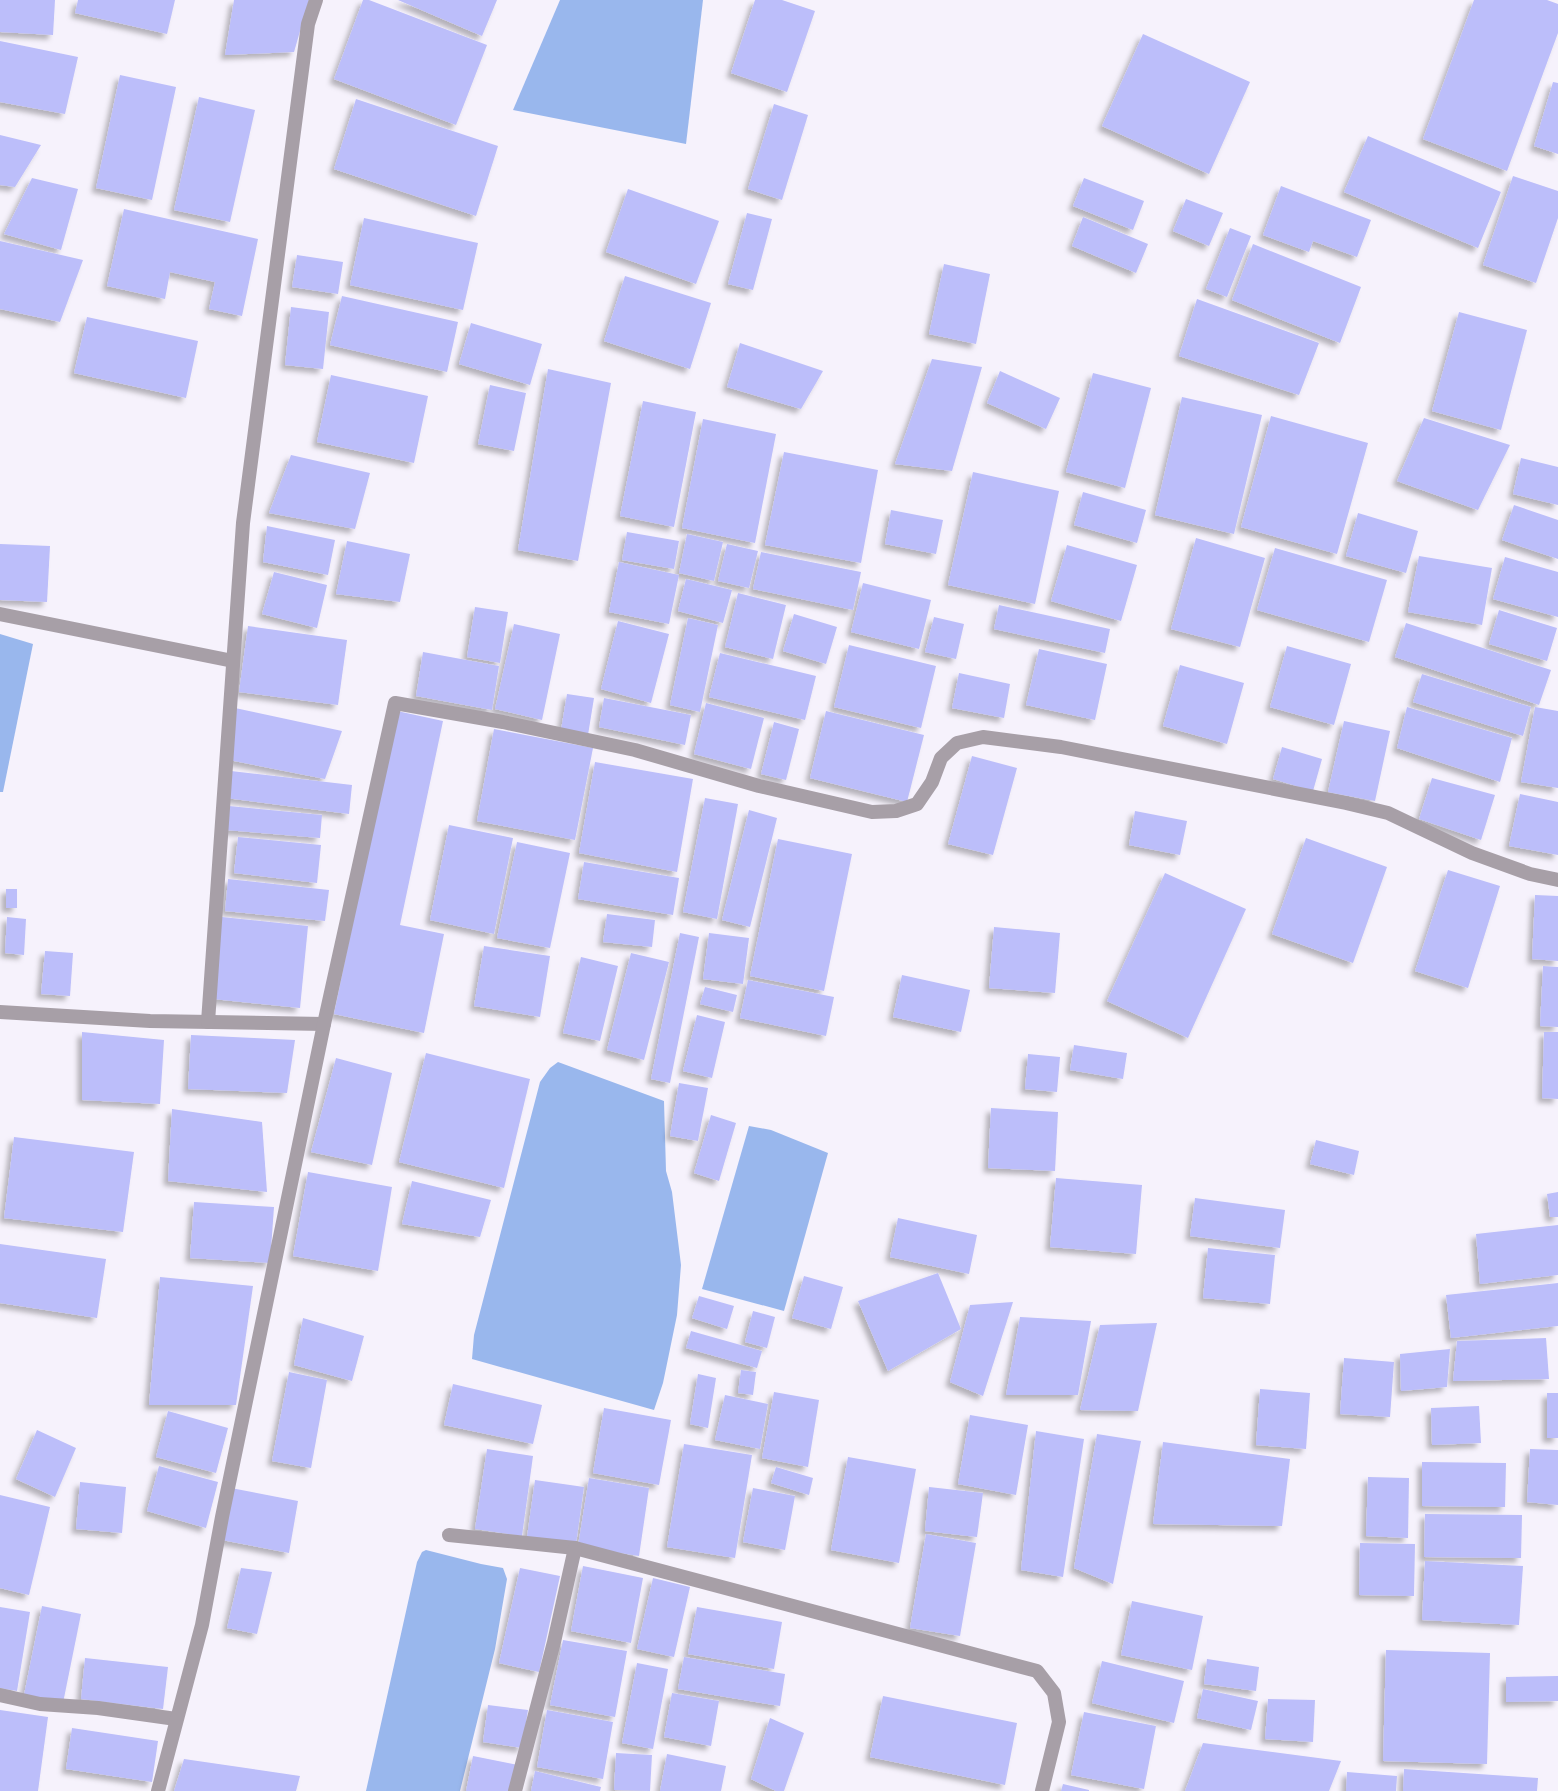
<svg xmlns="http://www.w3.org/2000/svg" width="1558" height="1791" font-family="'Libre Baskerville',serif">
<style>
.water{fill:#99b7ed}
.building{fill:#bcbefa;filter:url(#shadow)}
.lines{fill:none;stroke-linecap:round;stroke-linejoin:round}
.minor{stroke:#a79fa7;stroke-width:14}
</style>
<defs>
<filter id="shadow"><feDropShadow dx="-4.5" dy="4.5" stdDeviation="2.5" flood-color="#0004"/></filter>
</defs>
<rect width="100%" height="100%" fill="#f6f2fc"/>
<g class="water">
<polygon points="560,0 703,0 686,144 513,110"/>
<polygon points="0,634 33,644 3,792 0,792"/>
<polygon points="558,1062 664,1101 666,1171 672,1192 681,1265 677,1315 663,1383 654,1410 472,1359 474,1335 540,1082 550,1068"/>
<polygon points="749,1126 771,1130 828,1153 784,1311 702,1289"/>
<polygon points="426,1550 481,1564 503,1568 507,1579 495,1649 460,1791 366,1791 417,1562 422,1552"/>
</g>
<g class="building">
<polygon points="0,0 55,0 53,35 0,32"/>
<polygon points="78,0 175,0 167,34 75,13"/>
<polygon points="234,0 309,0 294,52 225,55"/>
<polygon points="363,0 369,0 487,45 456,125 334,79"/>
<polygon points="398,0 497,0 482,36"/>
<polygon points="755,0 782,0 815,11 787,92 731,73"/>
<polygon points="1474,0 1547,0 1558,4 1558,33 1507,171 1423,139"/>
<polygon points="1143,34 1250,82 1209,174 1102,126"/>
<polygon points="0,41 78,57 65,114 0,102"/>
<polygon points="120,75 176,87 152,200 96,188"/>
<polygon points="1553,82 1558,83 1558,154 1534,146"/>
<polygon points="199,97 255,110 230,222 174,210"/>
<polygon points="356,99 498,146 476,216 334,169"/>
<polygon points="774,104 808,115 782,200 748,189"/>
<polygon points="0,135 41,145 15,187 0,185"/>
<polygon points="1368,136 1501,192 1478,248 1344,192"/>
<polygon points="1513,176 1558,191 1558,218 1536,283 1483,265"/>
<polygon points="32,178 78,189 61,250 4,234"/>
<polygon points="1084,178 1144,201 1133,230 1073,206"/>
<polygon points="1281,186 1371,220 1357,257 1313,241 1309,252 1263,235"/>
<polygon points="628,189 719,221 696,284 606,252"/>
<polygon points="1186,199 1223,213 1209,246 1173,231"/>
<polygon points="124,209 258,239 242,316 209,309 215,282 170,272 165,299 107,286"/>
<polygon points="747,213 772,219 753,290 728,284"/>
<polygon points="1083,217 1148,244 1136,273 1072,246"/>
<polygon points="364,218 478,243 463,310 350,285"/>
<polygon points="1230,228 1251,236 1227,297 1206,289"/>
<polygon points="0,241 83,260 60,322 0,309"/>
<polygon points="1253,244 1361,287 1340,343 1232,300"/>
<polygon points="297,255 343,262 338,294 292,287"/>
<polygon points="944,264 990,274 976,344 929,334"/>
<polygon points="625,276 711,303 690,369 604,341"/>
<polygon points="342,296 458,322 447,372 330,345"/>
<polygon points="1197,299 1319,343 1299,395 1179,356"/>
<polygon points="291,307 329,312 323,369 285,365"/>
<polygon points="1459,312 1527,330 1501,430 1432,411"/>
<polygon points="87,317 198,341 186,398 74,373"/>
<polygon points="471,323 542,344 530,385 459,364"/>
<polygon points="740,343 823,371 801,409 727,387"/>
<polygon points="932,359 982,367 952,471 895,464"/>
<polygon points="548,369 611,383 578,561 518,550"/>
<polygon points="1000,371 1060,398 1046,429 987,403"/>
<polygon points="1093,373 1151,388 1125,488 1066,472"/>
<polygon points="331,375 428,396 414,463 317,442"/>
<polygon points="490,385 526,393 514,451 478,444"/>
<polygon points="1182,397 1262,415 1234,534 1155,515"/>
<polygon points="643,401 696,412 674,527 620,516"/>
<polygon points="1271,416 1368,443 1337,554 1241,527"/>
<polygon points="1424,418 1510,445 1478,510 1397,481"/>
<polygon points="703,419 776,434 755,543 682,528"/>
<polygon points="784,452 878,470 861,563 765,545"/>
<polygon points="291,455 370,473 355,529 269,513"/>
<polygon points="1521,458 1558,467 1558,505 1513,494"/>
<polygon points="973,472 1059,491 1035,604 948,585"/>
<polygon points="1083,492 1146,510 1137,543 1074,525"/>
<polygon points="1514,505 1558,520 1558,559 1502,540"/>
<polygon points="891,510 943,520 936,554 885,544"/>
<polygon points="1358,513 1418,531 1406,573 1346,556"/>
<polygon points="267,526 335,540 328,575 263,562"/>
<polygon points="627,532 679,541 674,569 622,560"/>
<polygon points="687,534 723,542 714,581 679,573"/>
<polygon points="1196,538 1265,558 1240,647 1171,629"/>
<polygon points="347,541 410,554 400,602 336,594"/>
<polygon points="0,544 50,546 47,602 0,600"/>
<polygon points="727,544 758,551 749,588 718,581"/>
<polygon points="1067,545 1137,565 1121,621 1051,601"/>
<polygon points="1275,548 1387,580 1369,642 1257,610"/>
<polygon points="761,552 861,572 853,610 753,589"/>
<polygon points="1419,556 1492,568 1482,625 1408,612"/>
<polygon points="1505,557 1558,572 1558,617 1493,599"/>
<polygon points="619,562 679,575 669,624 609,612"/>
<polygon points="274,572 327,585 317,628 262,614"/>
<polygon points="686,579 732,590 723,623 678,611"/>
<polygon points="863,583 931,600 919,649 851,632"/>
<polygon points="738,593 786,605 773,659 725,647"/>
<polygon points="999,605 1110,629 1105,653 994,629"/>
<polygon points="475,607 508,612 500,663 467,657"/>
<polygon points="1499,610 1557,628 1547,661 1489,644"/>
<polygon points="794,614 837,627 826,664 783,651"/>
<polygon points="934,617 964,624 956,659 925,652"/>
<polygon points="688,618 718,625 700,712 670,705"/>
<polygon points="618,621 669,634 651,703 601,689"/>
<polygon points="1406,623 1551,670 1539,705 1395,657"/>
<polygon points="514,624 560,634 542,720 495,709"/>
<polygon points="248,626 347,640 338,705 239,692"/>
<polygon points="849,645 936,666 921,728 834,707"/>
<polygon points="1287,646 1351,664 1334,725 1270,707"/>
<polygon points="1039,649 1107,664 1095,720 1026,705"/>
<polygon points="423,652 499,666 492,710 416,696"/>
<polygon points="720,653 816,676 805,720 709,697"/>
<polygon points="1180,665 1244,683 1227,744 1163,726"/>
<polygon points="959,673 1010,684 1004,718 952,708"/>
<polygon points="1422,674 1531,707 1523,736 1413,702"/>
<polygon points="567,694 594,698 588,735 561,730"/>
<polygon points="604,698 691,715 685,745 599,727"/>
<polygon points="706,703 764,718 751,769 694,754"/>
<polygon points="1407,707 1512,738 1500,782 1397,748"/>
<polygon points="1535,707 1558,711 1558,788 1521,782"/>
<polygon points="235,708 342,731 325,779 229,760"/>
<polygon points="397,711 443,721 400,925 444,934 424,1033 334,1014"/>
<polygon points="826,711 924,735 907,802 810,778"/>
<polygon points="1344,721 1390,731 1375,801 1328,792"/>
<polygon points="774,722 799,729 786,780 761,774"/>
<polygon points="494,729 593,748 575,840 477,821"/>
<polygon points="1282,747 1322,759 1313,791 1273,779"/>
<polygon points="972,756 1017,768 993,855 948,844"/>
<polygon points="595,762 693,779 677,872 579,853"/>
<polygon points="231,771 352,785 349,814 226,798"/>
<polygon points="1432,778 1495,795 1481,840 1419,819"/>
<polygon points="1520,794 1558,802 1558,855 1509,846"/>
<polygon points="705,798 738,804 717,919 683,912"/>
<polygon points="229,806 322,815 320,838 226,830"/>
<polygon points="749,810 777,818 750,927 722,920"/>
<polygon points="1135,811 1187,821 1180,855 1129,845"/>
<polygon points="449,825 513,838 494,934 430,920"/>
<polygon points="238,837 321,845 317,883 234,873"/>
<polygon points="1306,838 1387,867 1353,963 1272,934"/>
<polygon points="778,839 852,854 824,991 750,976"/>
<polygon points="517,842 570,853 550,948 497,938"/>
<polygon points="584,862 679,878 673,915 578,899"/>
<polygon points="1448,870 1500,886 1468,988 1415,971"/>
<polygon points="1165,873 1246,909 1188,1038 1107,1001"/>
<polygon points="228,879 329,890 325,921 225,911"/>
<rect x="6" y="889" width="11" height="19"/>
<polygon points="1535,895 1558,896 1558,961 1532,959"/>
<polygon points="607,914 655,920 652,947 603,942"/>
<polygon points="7,917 26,919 24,955 5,953"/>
<polygon points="222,917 308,926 300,1008 213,999"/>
<polygon points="994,927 1060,933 1055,993 989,988"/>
<polygon points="680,933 699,937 670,1083 651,1079"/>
<polygon points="709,933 749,938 743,984 703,979"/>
<polygon points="484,946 550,956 540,1017 474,1006"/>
<polygon points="45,951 73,953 70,996 41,994"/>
<polygon points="631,953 669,962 644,1060 607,1050"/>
<polygon points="581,957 618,966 600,1041 563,1033"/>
<polygon points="1543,966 1558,967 1558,1027 1540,1026"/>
<polygon points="902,975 970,990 961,1032 893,1017"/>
<polygon points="748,980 834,997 826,1036 740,1018"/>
<polygon points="705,987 737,995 733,1012 700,1004"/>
<polygon points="697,1015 725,1022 712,1078 683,1071"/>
<polygon points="82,1032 164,1040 160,1104 82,1100"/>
<polygon points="1544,1032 1558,1032 1558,1099 1542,1098"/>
<polygon points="191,1035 295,1040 287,1093 188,1089"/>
<polygon points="1074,1045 1127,1053 1123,1079 1070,1070"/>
<polygon points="426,1053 530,1079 504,1188 399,1162"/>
<polygon points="1028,1054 1060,1057 1057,1092 1025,1089"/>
<polygon points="336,1058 392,1073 372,1165 311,1152"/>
<polygon points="679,1083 708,1088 698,1141 670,1136"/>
<polygon points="991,1108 1058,1112 1055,1171 988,1168"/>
<polygon points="172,1109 262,1122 267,1192 168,1181"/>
<polygon points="711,1115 736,1123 719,1181 694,1173"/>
<polygon points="14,1137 134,1152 123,1232 4,1218"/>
<polygon points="1316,1140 1359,1151 1354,1175 1310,1164"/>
<polygon points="308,1172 392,1187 378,1271 293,1256"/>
<polygon points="1056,1178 1142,1185 1136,1254 1050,1247"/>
<polygon points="412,1181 491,1200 480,1237 402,1224"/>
<polygon points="1558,1192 1558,1217 1550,1217 1547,1194"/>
<polygon points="1195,1198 1285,1210 1280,1248 1190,1236"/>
<polygon points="194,1202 274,1207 270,1263 190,1258"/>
<polygon points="898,1218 977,1235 969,1274 890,1257"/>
<polygon points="1558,1225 1558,1275 1480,1284 1476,1234"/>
<polygon points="0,1244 106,1259 97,1318 0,1303"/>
<polygon points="1208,1248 1275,1255 1270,1304 1203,1298"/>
<polygon points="938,1273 961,1329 888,1371 858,1301"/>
<polygon points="804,1276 843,1287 831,1329 792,1318"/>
<polygon points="160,1277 253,1286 236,1405 149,1405"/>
<polygon points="1558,1283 1558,1326 1451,1338 1446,1295"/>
<polygon points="699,1296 734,1306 727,1329 692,1318"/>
<polygon points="1013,1302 983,1396 950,1382 970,1305"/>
<polygon points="753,1311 775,1317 767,1348 745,1342"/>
<polygon points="1020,1317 1091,1321 1078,1395 1006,1395"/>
<polygon points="303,1318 364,1336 352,1381 294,1365"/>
<polygon points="1157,1323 1138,1411 1080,1410 1100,1325"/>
<polygon points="691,1331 762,1351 757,1368 686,1348"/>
<polygon points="1546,1338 1549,1379 1453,1381 1457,1341"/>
<polygon points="1450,1349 1447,1387 1401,1391 1400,1354"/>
<polygon points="1344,1358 1394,1362 1390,1417 1340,1414"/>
<polygon points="741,1370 756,1372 753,1395 738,1393"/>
<polygon points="289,1372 327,1380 311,1468 272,1461"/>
<polygon points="698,1374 716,1378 708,1428 690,1424"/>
<polygon points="453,1384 542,1405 533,1444 444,1425"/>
<polygon points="1260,1389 1310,1393 1306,1449 1256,1445"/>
<polygon points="774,1392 819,1400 808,1467 762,1458"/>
<rect x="1547" y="1393" width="11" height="45"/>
<polygon points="725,1395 768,1404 760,1449 715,1440"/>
<polygon points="1479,1406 1481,1443 1432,1445 1431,1408"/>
<polygon points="604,1408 671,1420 659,1485 593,1473"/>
<polygon points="168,1411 228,1428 216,1473 156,1457"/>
<polygon points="970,1415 1028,1425 1016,1495 958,1484"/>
<polygon points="37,1430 76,1448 55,1497 16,1479"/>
<polygon points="1036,1431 1084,1439 1063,1577 1021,1570"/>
<polygon points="1097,1434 1141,1441 1113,1584 1074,1568"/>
<polygon points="1163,1442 1290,1459 1282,1526 1153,1524"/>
<polygon points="684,1444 752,1455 735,1558 667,1547"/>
<polygon points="487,1449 533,1456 522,1536 475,1529"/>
<polygon points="1530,1449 1558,1450 1558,1505 1527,1502"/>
<polygon points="848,1457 916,1469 899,1563 831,1550"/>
<polygon points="1422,1462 1506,1463 1505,1507 1422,1506"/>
<polygon points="159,1466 218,1482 206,1528 147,1511"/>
<polygon points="776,1467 813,1478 809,1495 771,1483"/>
<polygon points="1368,1477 1409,1478 1408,1538 1366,1536"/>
<polygon points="589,1478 649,1488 639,1556 578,1546"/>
<polygon points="535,1480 584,1487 576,1544 527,1537"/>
<polygon points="80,1482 126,1487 122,1533 76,1529"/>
<polygon points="929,1487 983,1493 977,1537 925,1531"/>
<polygon points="231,1488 298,1501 289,1553 222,1540"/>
<polygon points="753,1488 795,1496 785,1550 743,1542"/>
<polygon points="0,1495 50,1507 29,1595 0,1588"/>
<polygon points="1425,1514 1522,1515 1521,1558 1424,1557"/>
<polygon points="926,1534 976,1543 960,1636 910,1628"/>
<polygon points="1360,1543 1415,1544 1414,1596 1359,1595"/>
<polygon points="1425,1561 1523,1566 1519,1625 1422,1620"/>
<polygon points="583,1566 643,1578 631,1643 571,1631"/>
<polygon points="241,1568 272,1572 257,1634 227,1628"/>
<polygon points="520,1568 560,1576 539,1672 499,1663"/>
<polygon points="653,1578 690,1587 674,1657 637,1649"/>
<polygon points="1132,1601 1203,1616 1192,1670 1121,1655"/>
<polygon points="42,1606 81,1614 63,1703 24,1695"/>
<polygon points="0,1607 30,1612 17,1691 0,1688"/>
<polygon points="697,1607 782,1622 774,1669 688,1654"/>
<polygon points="563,1640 627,1651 615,1717 550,1705"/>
<polygon points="1386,1650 1490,1653 1487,1764 1383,1761"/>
<polygon points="684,1657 785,1674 780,1706 678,1689"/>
<polygon points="85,1658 168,1667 163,1709 81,1699"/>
<polygon points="1207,1659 1259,1667 1256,1691 1204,1684"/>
<polygon points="1102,1661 1184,1681 1174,1723 1092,1703"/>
<polygon points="637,1663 668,1669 653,1749 622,1743"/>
<polygon points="1558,1676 1558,1701 1506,1702 1506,1677"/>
<polygon points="1203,1689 1258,1701 1251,1730 1197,1718"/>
<polygon points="672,1693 719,1701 711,1746 664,1737"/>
<polygon points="883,1696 1017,1723 1005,1785 870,1757"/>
<polygon points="1268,1699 1315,1700 1313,1742 1265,1739"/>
<polygon points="488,1705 528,1710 522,1748 483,1742"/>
<polygon points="0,1710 48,1717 38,1791 0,1791"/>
<polygon points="547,1710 613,1722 603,1779 537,1767"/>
<polygon points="1084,1712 1156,1726 1144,1789 1071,1775"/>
<polygon points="770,1718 804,1733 784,1791 776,1791 751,1779"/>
<polygon points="72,1728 158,1741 152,1782 66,1769"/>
<polygon points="1203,1743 1341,1761 1329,1791 1185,1791"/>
<polygon points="616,1753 652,1755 650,1791 614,1790"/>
<polygon points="667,1754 726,1766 721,1791 660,1791"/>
<polygon points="473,1756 518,1765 513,1791 466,1791"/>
<polygon points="184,1759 300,1776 296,1791 174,1791"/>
<polygon points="1404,1769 1538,1778 1537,1791 1403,1791"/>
<polygon points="535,1771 601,1787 600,1791 531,1791"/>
<polygon points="1347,1772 1397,1776 1396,1791 1346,1791"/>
<polygon points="1063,1784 1089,1790 1089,1791 1061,1791"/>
</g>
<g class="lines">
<g class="minor">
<polyline points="0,614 233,661"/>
<polyline points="0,1012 150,1021 324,1024"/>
<polyline points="208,1022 243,523 308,24 316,0"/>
<polyline points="449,1535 575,1548 1037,1671 1054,1693 1059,1722 1042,1791"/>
<polyline points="0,1695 40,1704 98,1708 176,1719"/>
<polyline points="158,1791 202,1625 222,1517 324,1024 395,703 503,722 635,750 759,786 872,812 896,811 917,804 932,782 941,758 957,743 983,737 1061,747 1346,803 1388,813 1472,853 1530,874 1558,880"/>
<polyline points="515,1791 554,1642 575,1548"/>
</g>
</g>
</svg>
